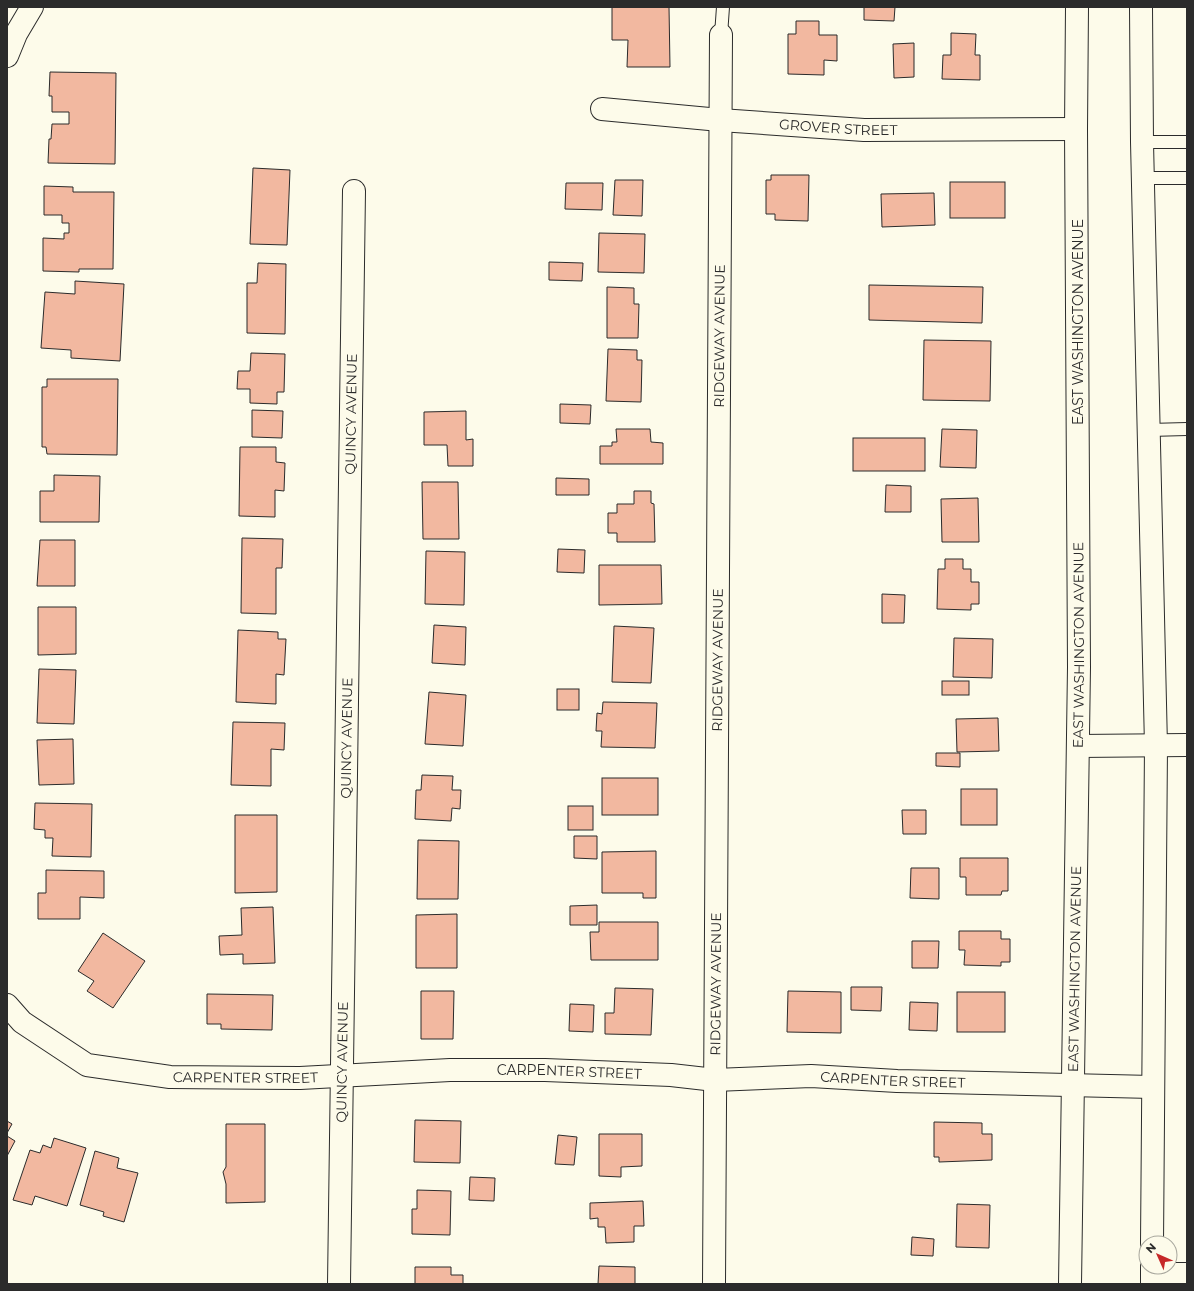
<svg xmlns="http://www.w3.org/2000/svg" width="1194" height="1291" font-family="Montserrat,sans-serif">
<style>
.building{fill:#f2b8a0;stroke:#2b2b2b}
.lines{fill:none;stroke-linecap:round;stroke-linejoin:round}
.lane-casing{stroke:#2b2b2b;stroke-width:14}
.street-casing{stroke:#2b2b2b;stroke-width:24}
.secondary-casing{stroke:#2b2b2b;stroke-width:24}
.primary-casing{stroke:#2b2b2b;stroke-width:24}
.lane{stroke:#fdfbea;stroke-width:12}
.street{stroke:#fdfbea;stroke-width:22}
.secondary{stroke:#fdfbea;stroke-width:22}
.primary{stroke:#fdfbea;stroke-width:22}
.labels{text-anchor:middle;dominant-baseline:central;stroke-width:3;stroke-linejoin:round;paint-order:stroke}
.street-label{font-size:14px;fill:#2b2b2b;stroke:#fdfbea}
</style>
<rect width="100%" height="100%" fill="#fdfbea"/>
<g class="building">
<polygon points="612,7 669,7 670,67 627,67 628,40 612,40"/>
<polygon points="864,7 895,7 894,21 864,20"/>
<polygon points="796,21 819,21 819,35 837,35 837,61 824,60 824,75 788,74 788,34 796,34"/>
<polygon points="951,33 976,34 975,55 980,55 980,80 942,79 943,55 951,55"/>
<polygon points="914,43 914,77 894,78 893,44"/>
<polygon points="50,72 116,73 115,164 48,163 49,139 51,139 52,124 69,124 69,112 52,112 52,96 49,96"/>
<polygon points="253,168 290,170 287,245 250,244"/>
<polygon points="771,175 809,175 808,221 775,220 775,214 766,214 766,180 771,180"/>
<polygon points="615,180 643,180 642,216 613,215"/>
<rect x="950" y="182" width="55" height="36"/>
<polygon points="566,183 603,183 602,210 565,209"/>
<polygon points="44,186 73,187 73,192 114,192 113,269 79,269 79,272 43,271 43,238 64,239 64,233 69,233 69,223 62,223 62,215 44,215"/>
<polygon points="934,193 935,225 882,227 881,194"/>
<polygon points="599,233 645,234 644,273 598,272"/>
<polygon points="549,262 583,263 582,281 549,280"/>
<polygon points="258,263 286,264 285,334 247,333 247,283 257,283"/>
<polygon points="75,281 124,284 120,361 71,358 71,350 41,348 45,292 75,294"/>
<polygon points="869,285 983,287 982,323 869,320"/>
<polygon points="607,287 634,288 634,304 639,304 638,338 607,338"/>
<polygon points="924,340 991,341 990,401 923,400"/>
<polygon points="608,349 637,350 637,360 642,360 641,402 606,401"/>
<polygon points="251,353 285,354 284,392 277,392 277,404 250,403 250,389 237,389 238,371 250,371"/>
<polygon points="47,379 118,379 117,455 47,454 46,447 42,447 42,387 47,387"/>
<polygon points="560,404 591,405 590,424 560,423"/>
<polygon points="252,410 283,411 282,438 252,437"/>
<polygon points="466,411 466,440 473,439 473,466 448,466 447,445 424,445 424,412"/>
<polygon points="616,429 650,429 651,442 663,443 663,464 600,464 600,446 612,446 612,442 617,442"/>
<polygon points="942,429 977,430 976,468 940,467"/>
<rect x="853" y="438" width="72" height="33"/>
<polygon points="240,447 276,447 276,462 285,463 284,491 275,490 275,517 239,516"/>
<polygon points="54,475 100,476 99,522 40,522 40,491 54,491"/>
<polygon points="556,478 589,479 589,495 556,495"/>
<polygon points="422,482 458,482 459,539 423,539"/>
<polygon points="886,485 911,486 911,512 885,512"/>
<polygon points="634,491 651,491 651,503 654,504 655,542 617,542 617,533 608,533 608,513 617,513 617,504 634,504"/>
<polygon points="978,498 979,542 942,542 941,499"/>
<polygon points="242,538 283,539 282,568 276,568 276,614 241,613"/>
<polygon points="40,540 75,540 75,586 37,586"/>
<polygon points="558,549 585,550 584,573 557,572"/>
<polygon points="426,551 465,552 464,605 425,604"/>
<polygon points="945,559 963,559 963,569 971,569 971,582 979,582 979,604 971,604 971,610 937,609 938,569 945,569"/>
<polygon points="599,565 661,565 662,604 599,605"/>
<polygon points="882,594 905,595 904,623 882,623"/>
<polygon points="38,607 76,607 76,654 38,655"/>
<polygon points="434,625 466,627 465,665 432,663"/>
<polygon points="614,626 654,628 651,683 612,682"/>
<polygon points="238,630 278,632 278,639 286,639 284,675 276,674 276,704 236,702"/>
<polygon points="954,638 993,639 992,678 953,677"/>
<polygon points="39,669 76,670 74,724 37,723"/>
<rect x="942" y="681" width="27" height="14"/>
<rect x="557" y="689" width="22" height="21"/>
<polygon points="429,692 466,695 463,746 425,744"/>
<polygon points="603,702 657,703 655,748 601,747 602,731 596,731 597,713 602,714"/>
<polygon points="998,718 999,751 957,752 956,719"/>
<polygon points="233,722 285,723 284,750 271,749 271,786 231,785"/>
<polygon points="73,739 74,784 39,785 37,740"/>
<polygon points="936,753 960,753 960,767 936,766"/>
<polygon points="422,775 453,776 452,790 461,790 460,809 452,808 451,821 415,819 416,790 421,790"/>
<rect x="602" y="778" width="56" height="37"/>
<rect x="961" y="789" width="36" height="36"/>
<polygon points="35,803 92,804 91,857 52,856 53,838 45,838 45,830 34,829"/>
<rect x="568" y="806" width="25" height="24"/>
<polygon points="902,810 926,810 926,834 903,834"/>
<polygon points="235,815 277,815 277,892 235,893"/>
<polygon points="574,836 597,836 597,859 574,858"/>
<polygon points="418,840 459,841 458,899 417,899"/>
<polygon points="656,851 656,898 643,898 643,893 602,893 602,852"/>
<polygon points="960,858 1008,858 1008,891 1002,891 1001,895 966,895 966,877 960,877"/>
<polygon points="911,868 939,868 939,899 910,898"/>
<polygon points="46,870 104,871 104,898 80,897 80,919 38,919 38,893 46,893"/>
<polygon points="597,905 597,925 570,925 570,906"/>
<polygon points="273,907 275,963 243,964 243,954 220,955 219,936 242,935 241,908"/>
<polygon points="457,914 457,968 416,968 416,915"/>
<polygon points="599,922 658,922 658,960 591,960 590,932 599,932"/>
<polygon points="959,931 1001,931 1001,939 1010,939 1010,962 1001,962 1001,966 964,965 965,950 959,950"/>
<polygon points="103,933 145,961 113,1008 87,991 94,981 78,971"/>
<polygon points="912,941 939,941 938,968 912,968"/>
<polygon points="851,987 882,987 881,1011 851,1010"/>
<polygon points="615,988 653,989 651,1035 605,1034 605,1013 614,1013"/>
<polygon points="421,991 454,991 453,1039 421,1039"/>
<polygon points="788,991 841,992 841,1033 787,1032"/>
<rect x="957" y="992" width="48" height="40"/>
<polygon points="207,994 273,995 272,1030 221,1029 221,1024 207,1024"/>
<polygon points="910,1002 938,1003 937,1031 909,1030"/>
<polygon points="570,1004 594,1005 593,1032 569,1031"/>
<polygon points="415,1120 461,1121 460,1163 414,1162"/>
<polygon points="7,1121 12,1124 7,1133"/>
<polygon points="934,1122 982,1123 982,1134 992,1134 992,1160 939,1162 939,1157 934,1157"/>
<polygon points="226,1124 265,1124 265,1202 226,1203 226,1184 223,1172 226,1167"/>
<polygon points="599,1134 642,1134 642,1166 621,1167 621,1177 599,1176"/>
<polygon points="558,1135 577,1137 574,1165 555,1164"/>
<polygon points="7,1136 15,1141 7,1156"/>
<polygon points="54,1138 86,1148 67,1206 35,1196 32,1205 13,1200 30,1150 40,1153 43,1145 51,1148"/>
<polygon points="95,1151 119,1158 117,1168 138,1173 124,1222 103,1216 104,1212 80,1205"/>
<polygon points="470,1177 495,1178 494,1201 469,1200"/>
<polygon points="417,1190 451,1191 450,1235 412,1234 412,1209 417,1209"/>
<polygon points="643,1201 644,1226 634,1226 634,1242 606,1243 605,1227 598,1227 598,1218 590,1219 590,1203"/>
<polygon points="957,1204 990,1205 989,1248 956,1247"/>
<polygon points="912,1237 934,1239 933,1256 911,1255"/>
<polygon points="599,1266 635,1267 635,1284 598,1284"/>
<polygon points="415,1267 451,1267 451,1275 463,1275 463,1284 415,1284"/>
</g>
<g class="lines">
<g class="lane-casing">
<g id="lane">
<polyline points="721,35 723,7"/>
<polyline points="1142,142 1187,142"/>
<polyline points="1143,178 1187,178"/>
<polyline points="1149,430 1187,429"/>
</g>
</g>
<g class="street-casing">
<g id="street">
<polyline points="7,56 16,34 32,7"/>
<path id="s1" d="M602,109l118,11 144,10 212,-1"/>
<path id="s2" d="M7,1005l15,17 65,43 83,12 130,1 150,-8h95l126,5 44,5 96,-4 86,5 255,6"/>
<polyline points="1152,1274 1187,1274"/>
<path id="s3" d="M339,1284l15,-1093"/>
<path id="s4" d="M714,1284l7,-1249"/>
</g>
</g>
<g class="secondary-casing">
<polyline id="secondary" points="1078,746 1187,745"/>
</g>
<g class="primary-casing">
<g id="primary">
<polyline points="1141,7 1142,142 1156,746 1152,1243"/>
<polyline points="1152,1267 1152,1284"/>
<path id="s5" d="M1070,1284l9,-617 -3,-538 1,-122"/>
</g>
</g>
<use href="#lane" class="lane"/>
<use href="#street" class="street"/>
<use href="#secondary" class="secondary"/>
<use href="#primary" class="primary"/>
</g>
<g class="labels">
<g class="street-label">
<text stroke="none"><textPath href="#s1" startOffset="237">GROVER STREET</textPath></text>
<text transform="translate(1078 322) rotate(-90)">EAST WASHINGTON AVENUE</text>
<text stroke="none"><textPath href="#s4" startOffset="948">RIDGEWAY AVENUE</textPath></text>
<text stroke="none"><textPath href="#s3" startOffset="870">QUINCY AVENUE</textPath></text>
<text stroke="none"><textPath href="#s5" startOffset="639">EAST WASHINGTON AVENUE</textPath></text>
<text stroke="none"><textPath href="#s4" startOffset="624">RIDGEWAY AVENUE</textPath></text>
<text stroke="none"><textPath href="#s3" startOffset="546">QUINCY AVENUE</textPath></text>
<text stroke="none"><textPath href="#s5" startOffset="315">EAST WASHINGTON AVENUE</textPath></text>
<text stroke="none"><textPath href="#s4" startOffset="300">RIDGEWAY AVENUE</textPath></text>
<text stroke="none"><textPath href="#s3" startOffset="222">QUINCY AVENUE</textPath></text>
<text stroke="none"><textPath href="#s2" startOffset="584">CARPENTER STREET</textPath></text>
<text stroke="none"><textPath href="#s2" startOffset="260">CARPENTER STREET</textPath></text>
<text stroke="none"><textPath href="#s2" startOffset="908">CARPENTER STREET</textPath></text>
</g>
</g>
<rect width="1194" height="1291" fill="none" stroke="#2b2b2b" stroke-width="16"/>
<g transform="translate(1158 1255) rotate(315)"><circle r="19" fill="#fdfbea" stroke="#a9a89e"/>
<path d="M0-3L7 15L0 10L-7 15Z" fill="#c62828"/>
<text y="-6" font-size="11" font-weight="bold" text-anchor="middle" fill="#2b2b2b">N</text>
</g>
</svg>
